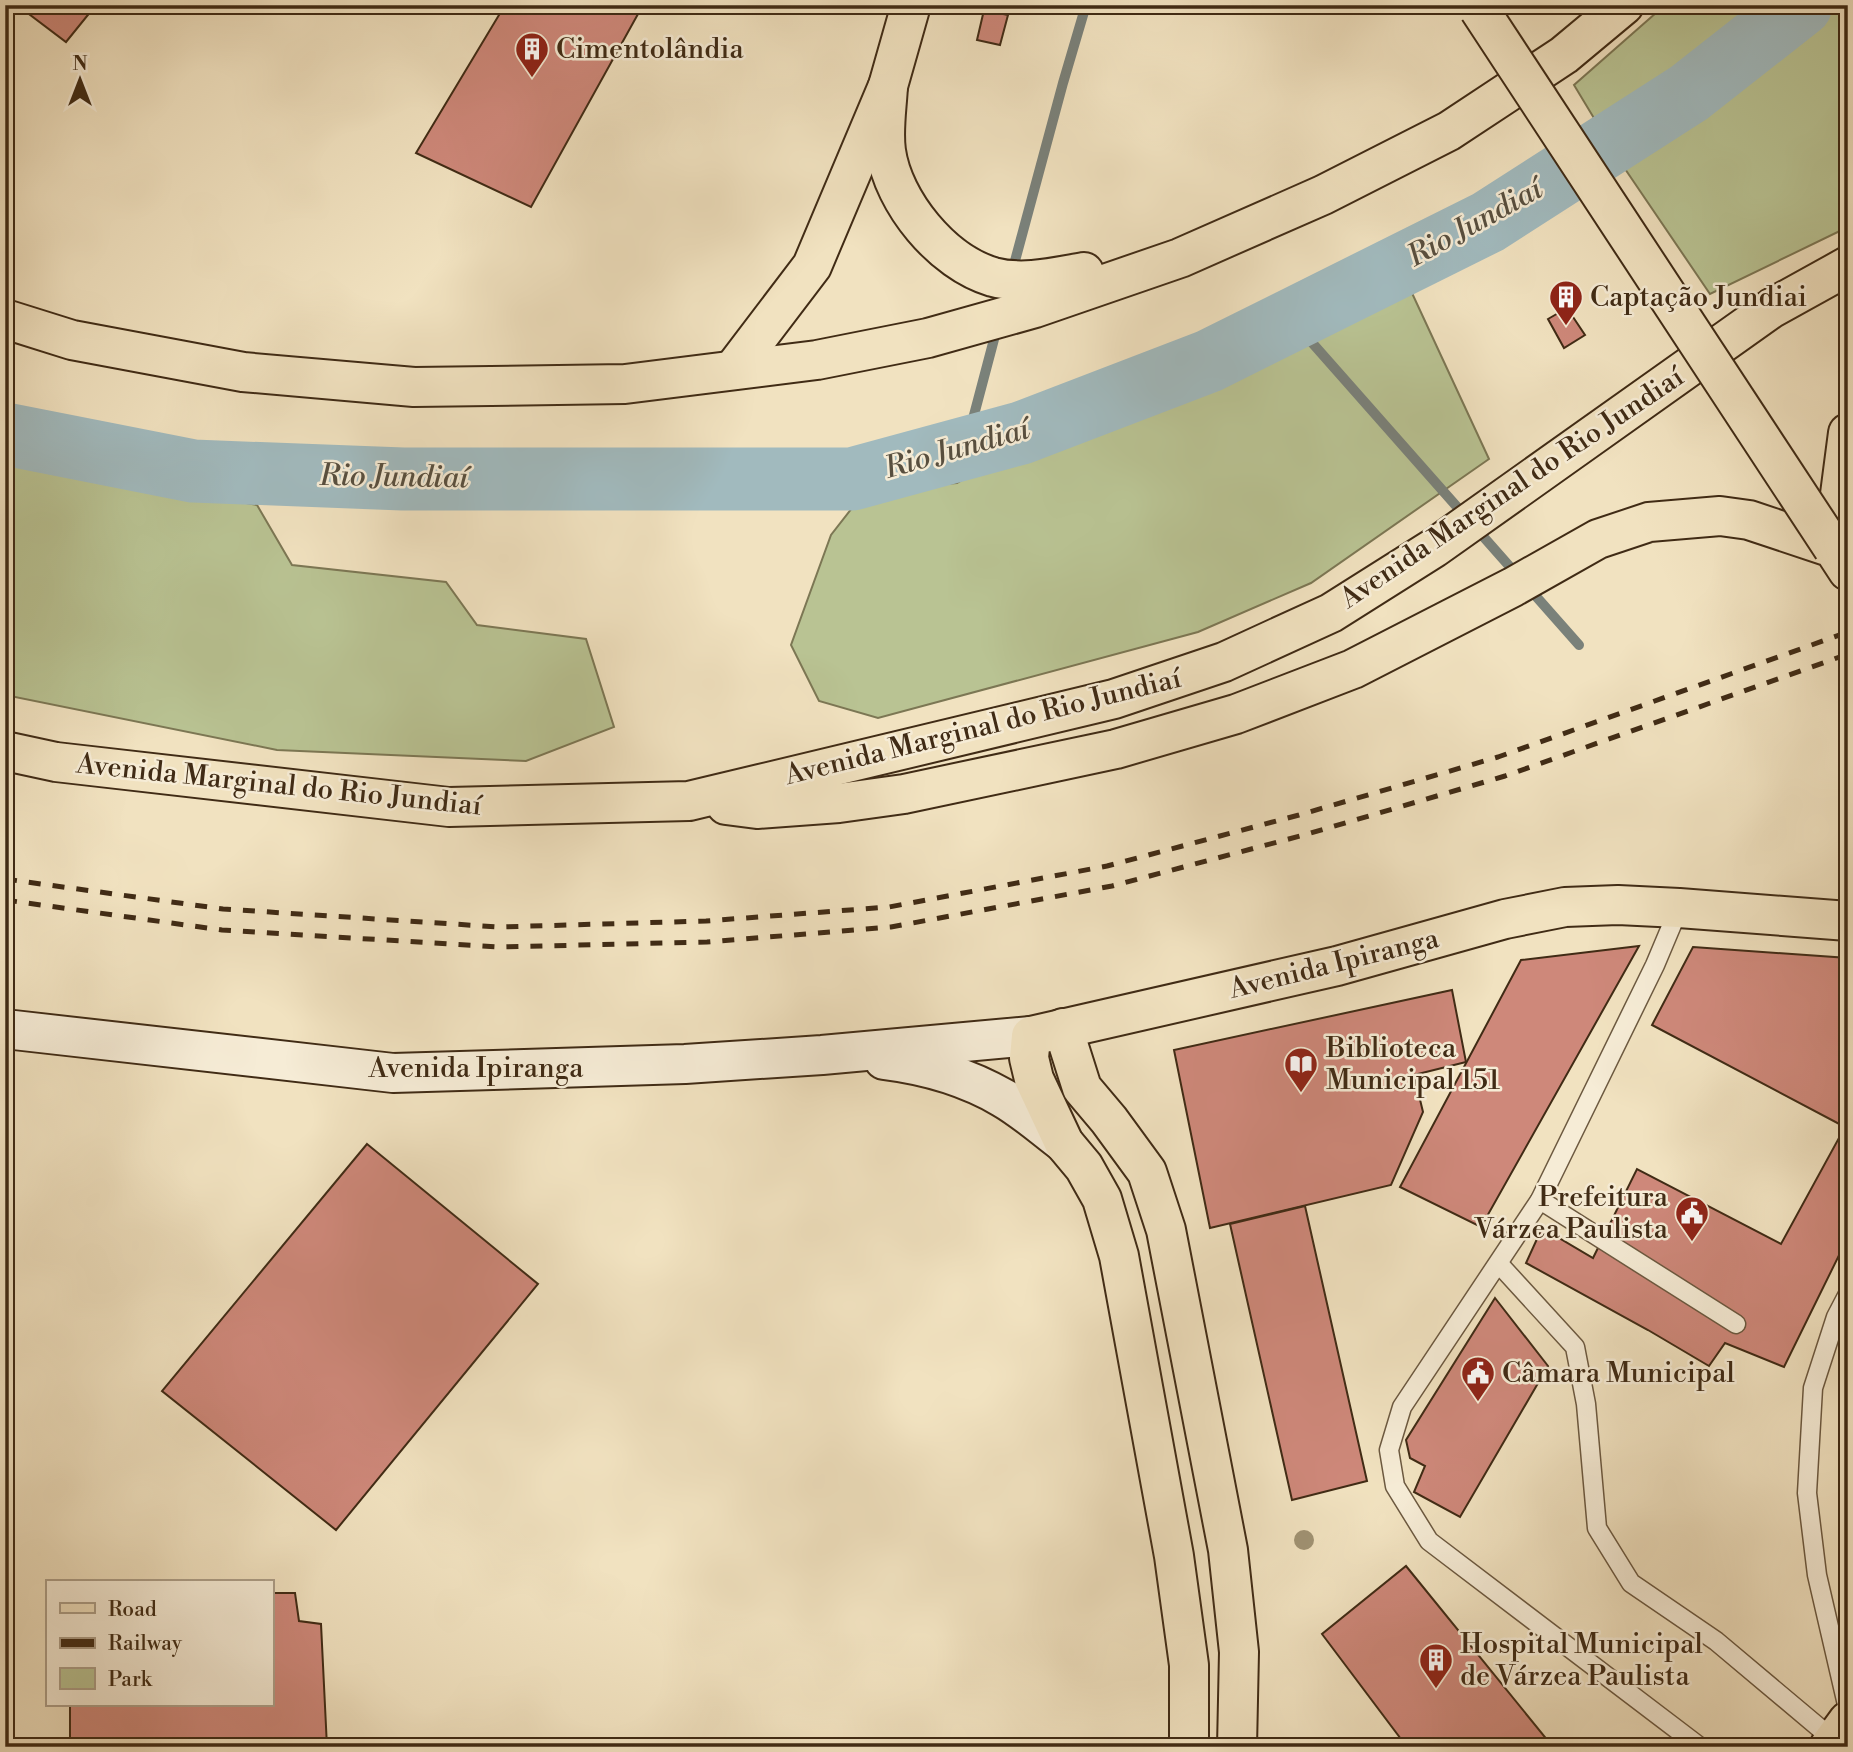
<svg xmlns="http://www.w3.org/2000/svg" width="1853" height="1752" font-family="'Libre Bodoni',serif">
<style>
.green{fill:#b9c393;stroke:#7c7754;stroke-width:2}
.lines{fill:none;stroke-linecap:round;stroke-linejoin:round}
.stream{stroke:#7a817a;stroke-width:10}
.river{stroke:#a1babe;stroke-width:63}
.building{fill:#ce887a;stroke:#402b15;stroke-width:2}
.service-casing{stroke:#6c5940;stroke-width:21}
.secondary-casing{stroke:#402b15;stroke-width:42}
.primary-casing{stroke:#402b15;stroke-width:42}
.service{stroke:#f6ecd6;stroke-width:18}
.secondary{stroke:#f6ecd6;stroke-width:38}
.primary{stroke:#f1e2c0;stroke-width:38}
.rail{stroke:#402b15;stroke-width:5;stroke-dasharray:12 12;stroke-linecap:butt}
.primary-bridge-casing{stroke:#402b15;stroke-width:42;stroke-linecap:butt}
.primary-bridge{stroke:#f1e2c0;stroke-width:38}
.tree{fill:#a09273}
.labels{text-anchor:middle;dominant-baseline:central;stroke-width:5;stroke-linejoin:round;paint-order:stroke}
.poi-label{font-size:28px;fill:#402b15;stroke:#f6ecd6;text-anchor:start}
.street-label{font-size:28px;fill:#402b15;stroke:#f6ecd6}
.water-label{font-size:30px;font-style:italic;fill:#584f3f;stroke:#f6ecd6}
</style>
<rect width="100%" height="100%" fill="#f1e2c0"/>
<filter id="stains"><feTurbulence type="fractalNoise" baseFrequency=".00286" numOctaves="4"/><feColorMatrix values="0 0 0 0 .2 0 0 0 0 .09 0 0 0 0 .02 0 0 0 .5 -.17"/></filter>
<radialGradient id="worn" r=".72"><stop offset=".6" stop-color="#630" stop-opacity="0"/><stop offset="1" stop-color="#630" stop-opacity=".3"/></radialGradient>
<g class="green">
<polygon points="1665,5 1848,5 1848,227 1710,294 1621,163 1574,85"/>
<polygon points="1405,278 1489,459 1311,583 1198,632 878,718 819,701 791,645 831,535 866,490 957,483 1016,447 1204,377"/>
<polygon points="5,461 257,505 292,565 446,582 477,625 586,639 614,727 526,761 277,750 5,695"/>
</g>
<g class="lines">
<g class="stream">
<polyline points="1012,272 1063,83 1086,5"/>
<polyline points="1292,320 1579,645"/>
<polyline points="965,449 997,328"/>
</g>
<polyline class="river" points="5,434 193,471 403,479 852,479 1021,433 1209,361 1488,222 1689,93 1801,5"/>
</g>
<g class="building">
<polygon points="17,5 96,5 66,42"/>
<polygon points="505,5 643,5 531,207 416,153"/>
<polygon points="984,10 1008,15 1000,45 977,40"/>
<polygon points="1567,308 1585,335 1564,348 1548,319"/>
<polygon points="1639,946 1481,1227 1400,1187 1521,960"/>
<polygon points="1693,947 1848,958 1848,1237 1784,1367 1725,1343 1709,1366 1648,1330 1526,1263 1542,1228 1593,1258 1637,1169 1781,1244 1845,1127 1652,1025"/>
<polygon points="1452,990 1466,1062 1414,1075 1423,1112 1391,1185 1210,1228 1174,1050"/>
<polygon points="367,1144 538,1284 336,1530 162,1391"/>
<polygon points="1305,1206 1367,1481 1292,1500 1230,1224"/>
<polygon points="1495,1298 1548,1366 1460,1517 1414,1492 1425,1466 1410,1458 1406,1440"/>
<polygon points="1406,1566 1553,1747 1407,1747 1322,1634"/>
<polygon points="271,1593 295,1593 299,1621 321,1624 327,1747 70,1747 70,1705 271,1705"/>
</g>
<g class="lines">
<g class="service-casing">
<g id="service">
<polyline points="1679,908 1655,965 1540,1200 1402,1407 1389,1450 1395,1486 1429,1541 1700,1747"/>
<polyline points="1540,1200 1736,1324"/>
<polyline points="1499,1264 1575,1347 1586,1404 1597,1528 1631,1583 1716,1641 1835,1741"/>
<polyline points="1848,1294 1836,1317 1813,1388 1807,1493 1817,1575 1848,1709"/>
</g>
</g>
<g class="secondary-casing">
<g id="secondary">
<polyline points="5,1029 393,1073 685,1064 822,1055 1031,1036"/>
<path d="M884,1060c40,5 83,17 119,38 21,12 41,30 61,45"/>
</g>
</g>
<g class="primary-casing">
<g id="primary">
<path d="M888,86c-1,21 -5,44 -2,65 7,51 56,111 107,126 30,8 62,0 91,-5"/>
<polyline points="5,319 72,340 243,372 414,387 625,384 817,360 928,338 1035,308 1180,258 1323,195 1449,131 1564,55 1624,5"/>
<polyline points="733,370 812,266 888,86 911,5"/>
<polyline points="1833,548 1848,433"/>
<polyline points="5,751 56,762 449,807 689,801 1114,699 1224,662 1331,613 1434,548 1772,308 1848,266"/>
<polyline points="726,805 757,809 839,803 904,794 1116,749 1236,714 1353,669 1513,587 1598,539 1649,522 1720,516 1749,520 1833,548 1848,571"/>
<polyline points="1063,1028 1082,1088 1109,1120 1147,1172 1166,1230 1228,1550 1239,1652 1237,1747"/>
<polyline points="1189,1747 1189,1665 1174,1556 1119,1256 1102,1199 1084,1167 1064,1143 1034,1079 1029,1058 1031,1036 1337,966 1505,919 1565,907 1618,905 1679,908 1848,921"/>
<polyline points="1829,1747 1848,1721"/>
</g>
</g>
<use href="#service" class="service"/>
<use href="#secondary" class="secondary"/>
<use href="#primary" class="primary"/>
<g class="rail">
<polyline points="5,879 223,909 499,927 706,921 889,907 1107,866 1299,815 1498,757 1848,632"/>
<polyline points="5,900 222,930 499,947 707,942 891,927 1112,886 1304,835 1505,776 1848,654"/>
</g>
<g class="primary-bridge-casing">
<polyline id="primary-bridge" points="1479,9 1833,548"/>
</g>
<use href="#primary-bridge" class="primary-bridge"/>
</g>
<circle class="tree" cx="1304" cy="1540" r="10"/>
<defs>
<g id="building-pin" transform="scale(1.75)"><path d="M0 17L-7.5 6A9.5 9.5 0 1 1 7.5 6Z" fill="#8f2418" stroke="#f6ecd6"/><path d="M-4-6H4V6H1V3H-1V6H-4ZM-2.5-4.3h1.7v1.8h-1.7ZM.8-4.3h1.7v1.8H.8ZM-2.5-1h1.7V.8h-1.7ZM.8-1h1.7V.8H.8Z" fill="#fff"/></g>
<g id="library-pin" transform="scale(1.75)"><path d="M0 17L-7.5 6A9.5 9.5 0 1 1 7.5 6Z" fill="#8f2418" stroke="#f6ecd6"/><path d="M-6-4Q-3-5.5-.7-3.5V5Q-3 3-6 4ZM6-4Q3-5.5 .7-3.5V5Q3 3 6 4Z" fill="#fff"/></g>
<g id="civic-pin" transform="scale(1.75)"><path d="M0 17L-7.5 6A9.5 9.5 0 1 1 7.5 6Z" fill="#8f2418" stroke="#f6ecd6"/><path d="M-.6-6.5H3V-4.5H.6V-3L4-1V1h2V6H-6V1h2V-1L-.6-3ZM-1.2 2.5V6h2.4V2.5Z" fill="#fff"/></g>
</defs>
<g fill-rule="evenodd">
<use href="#building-pin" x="532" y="49"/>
<use href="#building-pin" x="1566" y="297"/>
<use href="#library-pin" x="1301" y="1064"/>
<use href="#civic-pin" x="1692" y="1213"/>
<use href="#civic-pin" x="1478" y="1373"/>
<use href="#building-pin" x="1436" y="1660"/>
</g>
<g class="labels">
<g class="poi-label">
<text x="556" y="49">Cimentolândia</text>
<text x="1590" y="297">Captação Jundiai</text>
<text x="1326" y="1048">Biblioteca<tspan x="1326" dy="32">Municipal 151</tspan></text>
<text x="1668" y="1197" text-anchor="end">Prefeitura<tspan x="1668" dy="32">Várzea Paulista</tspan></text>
<text x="1502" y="1373">Câmara Municipal</text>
<text x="1460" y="1644">Hospital Municipal<tspan x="1460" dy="32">de Várzea Paulista</tspan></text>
</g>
<g class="street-label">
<text transform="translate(1512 488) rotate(-34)">Avenida Marginal do Rio Jundiaí</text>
<text transform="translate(983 727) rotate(-14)">Avenida Marginal do Rio Jundiaí</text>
<text transform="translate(279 785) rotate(6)">Avenida Marginal do Rio Jundiaí</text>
<text transform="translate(1334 964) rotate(-14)">Avenida Ipiranga</text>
<text x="476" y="1068">Avenida Ipiranga</text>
</g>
<g class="water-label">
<text transform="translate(1475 223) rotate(-29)">Rio Jundiaí</text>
<text transform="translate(957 449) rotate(-16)">Rio Jundiaí</text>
<text transform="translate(394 477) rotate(1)">Rio Jundiaí</text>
</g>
</g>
<rect width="1853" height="1752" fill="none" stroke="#f1e2c0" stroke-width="28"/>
<rect x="7" y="7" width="1839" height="1738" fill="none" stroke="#402b15" stroke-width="3.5"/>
<rect x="14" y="14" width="1825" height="1724" fill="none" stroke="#402b15" stroke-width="2"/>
<rect x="46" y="1580" width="228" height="126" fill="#f6ecd6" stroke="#ad9f89" stroke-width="2"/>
<rect x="60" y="1603" width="35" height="10" fill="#f1e2c0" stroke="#ad9f89" stroke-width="2"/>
<text x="108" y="1616" font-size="21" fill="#402b15">Road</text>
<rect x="60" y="1638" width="35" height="10" fill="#402b15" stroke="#ad9f89" stroke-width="2"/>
<text x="108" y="1650" font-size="21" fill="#402b15">Railway</text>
<rect x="60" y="1668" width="35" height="21" fill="#b9c393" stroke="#ad9f89" stroke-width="2"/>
<text x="108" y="1686" font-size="21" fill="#402b15">Park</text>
<g transform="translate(80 80)" stroke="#f6ecd6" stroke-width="5" paint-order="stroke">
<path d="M0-5L12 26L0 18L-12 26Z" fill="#402b15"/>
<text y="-10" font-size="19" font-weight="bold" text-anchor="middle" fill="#402b15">N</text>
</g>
<rect width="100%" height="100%" filter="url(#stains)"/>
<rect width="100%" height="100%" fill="url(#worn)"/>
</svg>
